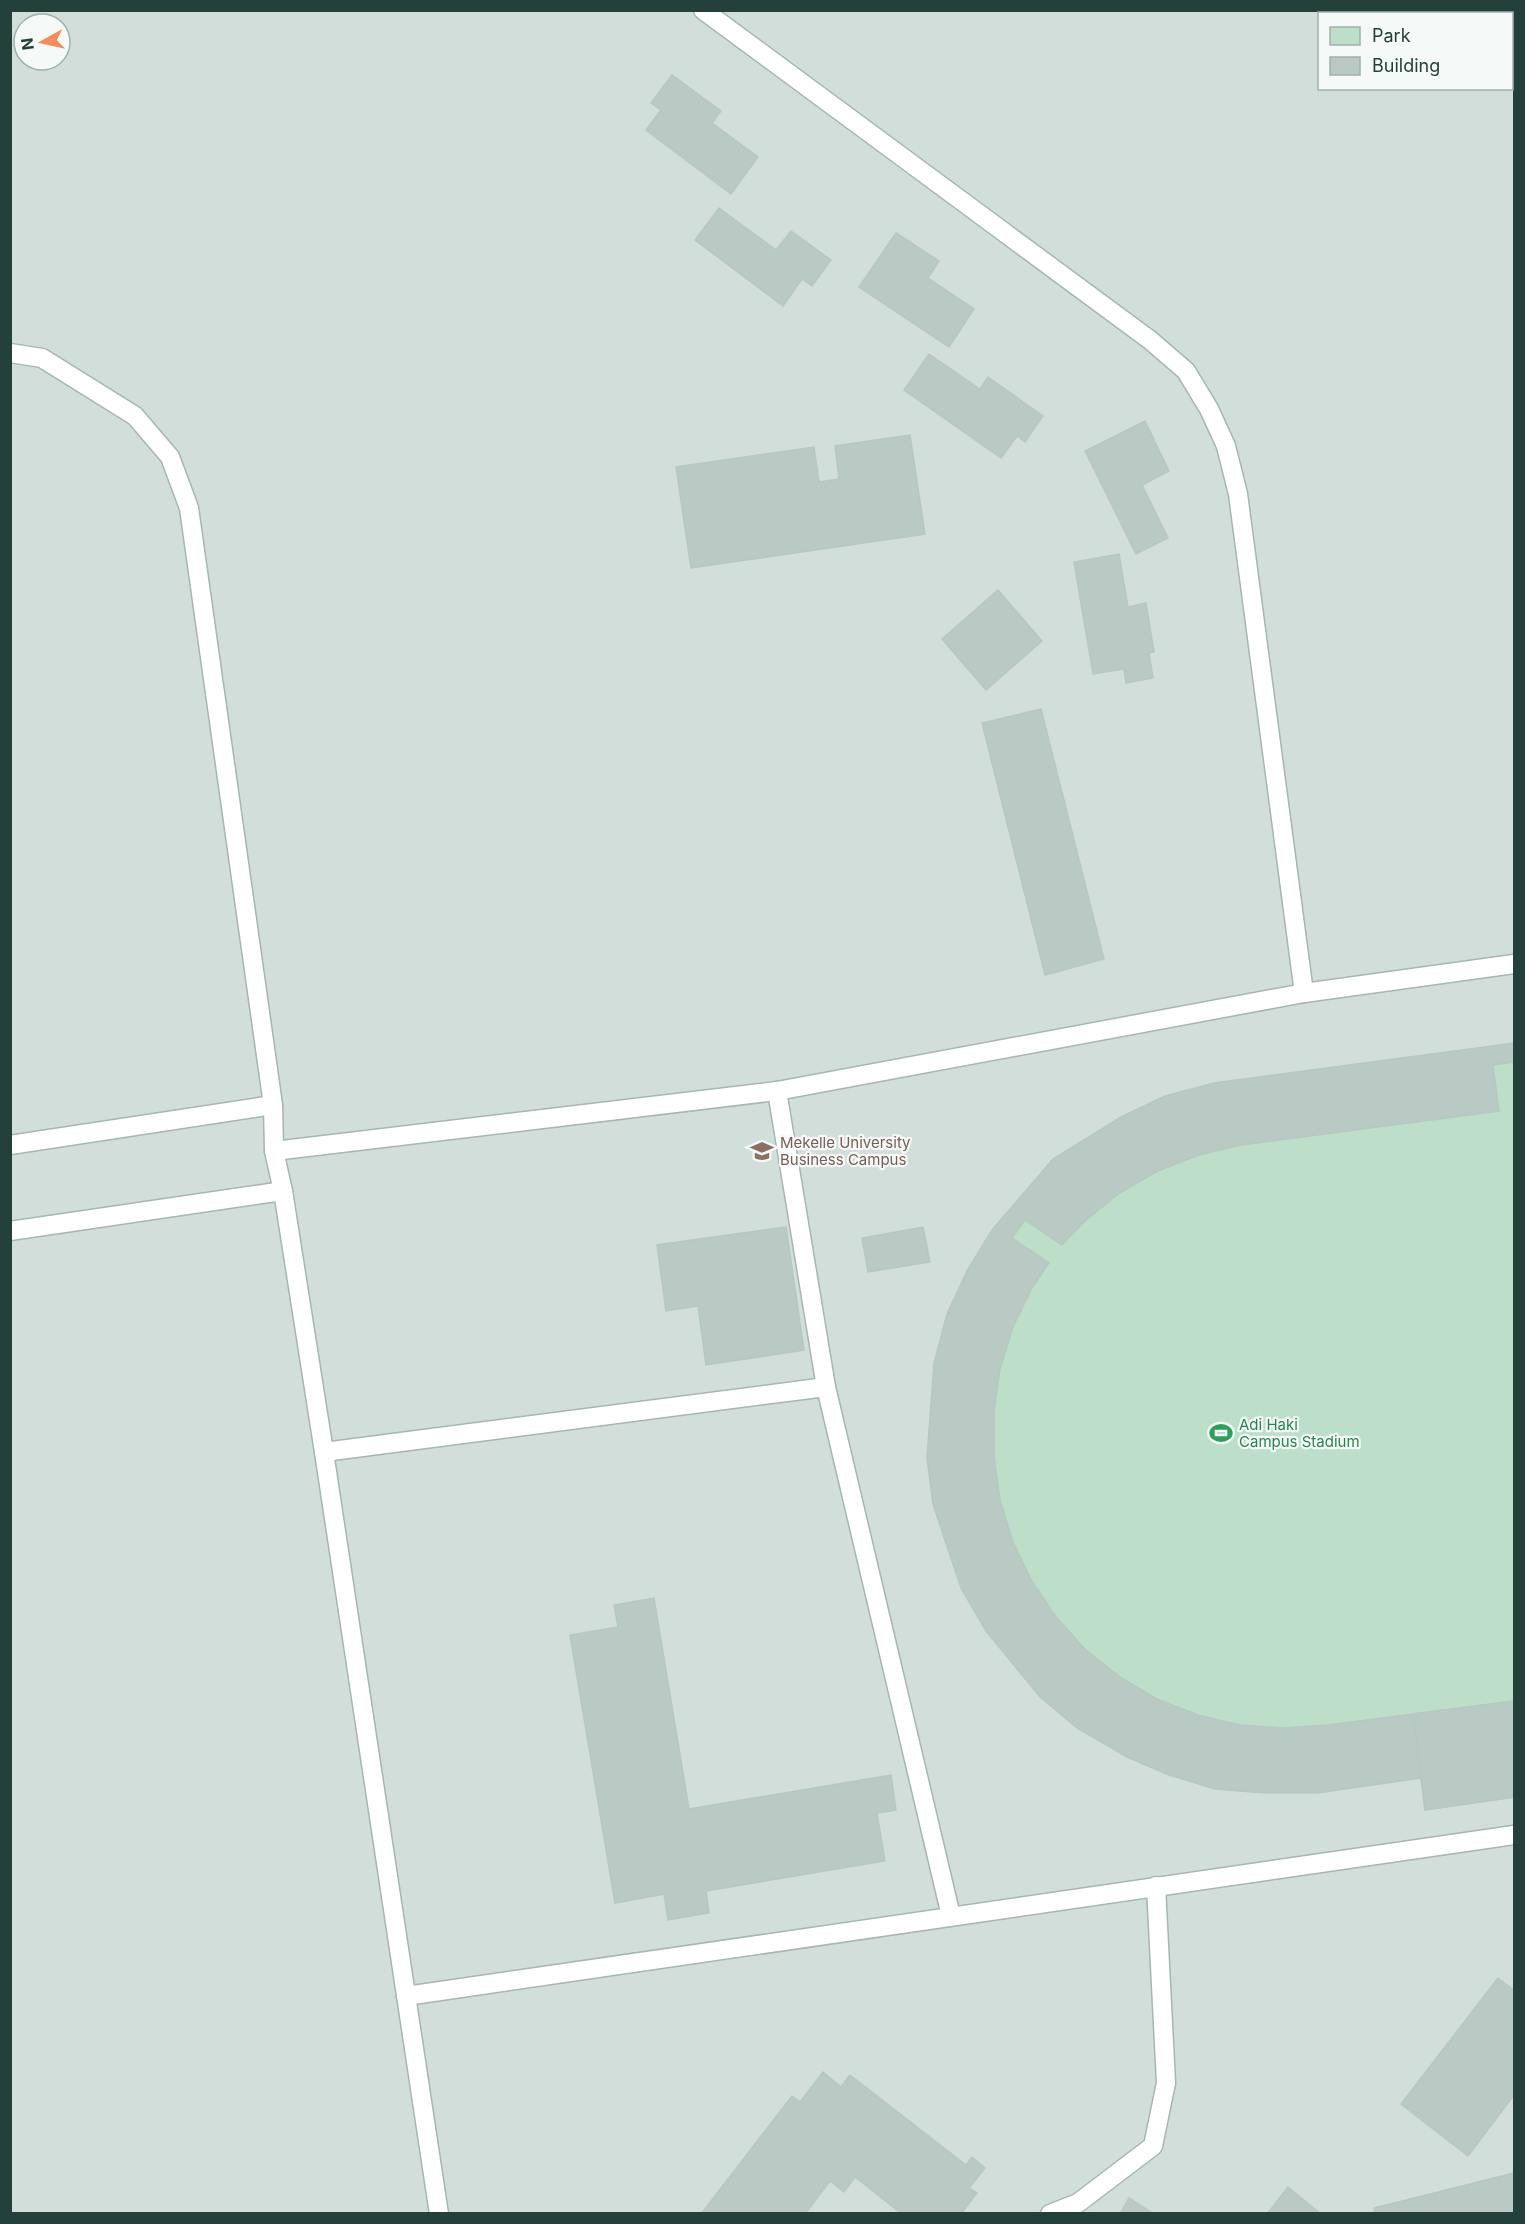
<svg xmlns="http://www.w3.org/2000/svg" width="1525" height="2224" font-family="Inter,sans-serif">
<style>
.built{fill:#d2ded9;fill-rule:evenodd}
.green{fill:#bddfc9}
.building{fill:#b9c9c3;stroke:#b6c8c2;stroke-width:1.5}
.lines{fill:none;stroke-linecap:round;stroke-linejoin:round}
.lane-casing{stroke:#a6b6b2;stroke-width:21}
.lane{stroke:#fff;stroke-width:18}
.labels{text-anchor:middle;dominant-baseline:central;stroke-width:4.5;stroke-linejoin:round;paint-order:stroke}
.education-label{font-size:15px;fill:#785e54;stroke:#f5faf8;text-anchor:start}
.leisure-label{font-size:15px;fill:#27864d;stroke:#f5faf8;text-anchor:start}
</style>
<rect width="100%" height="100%" fill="#e4eeea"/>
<path class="built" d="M11,11h1503v2202h-1503zM1320,14h192v74h-192zM24,24h36v36h-36z"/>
<polygon class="green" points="1514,1043 1514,1797 1425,1810 1421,1778 1317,1793 1266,1793 1215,1789 1169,1775 1127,1757 1077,1728 1040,1697 986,1630 961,1588 946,1547 933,1504 927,1458 934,1363 947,1314 968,1269 992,1230 1053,1159 1121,1117 1165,1096 1214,1083"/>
<g class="building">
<polygon points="672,75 721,111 712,123 758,157 731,194 646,130 661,110 651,103"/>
<polygon points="719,208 776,250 791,231 831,260 812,286 802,279 783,306 695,240"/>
<polygon points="896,233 939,261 928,278 974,309 949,347 859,287"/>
<polygon points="929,354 980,389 988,377 1043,416 1025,442 1017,436 1001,458 904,390"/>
<polygon points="1145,421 1169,471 1142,485 1168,538 1136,554 1085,451"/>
<polygon points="910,435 925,534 691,568 676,467 814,447 819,482 839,479 835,446"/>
<polygon points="1119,554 1128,607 1146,603 1154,652 1149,653 1153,678 1126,683 1124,669 1093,674 1074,562"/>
<polygon points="998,590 1042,641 986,690 942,639"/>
<polygon points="1041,709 1104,959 1045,975 982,723"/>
<polygon points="1514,1043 1514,1062 1493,1065 1499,1111 1241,1145 1199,1155 1158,1171 1121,1192 1086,1220 1062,1245 1025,1220 1012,1238 1049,1263 1032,1288 1013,1327 1000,1369 994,1412 994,1456 1000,1500 1013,1542 1032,1581 1056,1617 1086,1650 1120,1677 1157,1699 1198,1715 1240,1725 1284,1728 1327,1725 1514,1701 1514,1797 1425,1810 1421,1778 1317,1793 1266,1793 1215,1789 1169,1775 1127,1757 1077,1728 1040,1697 986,1631 961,1588 933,1504 927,1458 934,1363 947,1314 968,1269 992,1230 1053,1159 1121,1117 1165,1096 1214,1083"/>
<polygon points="786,1227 804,1350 706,1365 698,1306 666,1311 657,1245"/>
<polygon points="923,1227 930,1262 868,1272 862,1238"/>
<polygon points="654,1598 689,1809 891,1775 896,1810 877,1813 885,1861 706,1891 709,1913 668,1920 664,1894 615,1903 570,1635 618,1627 614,1605"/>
<polygon points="1514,1701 1514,1797 1425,1810 1413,1714"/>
<polygon points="1498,1978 1514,1990 1514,2095 1468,2156 1401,2104"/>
<polygon points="823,2072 841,2087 850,2075 966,2165 972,2157 985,2168 969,2188 977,2193 961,2214 902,2214 855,2177 844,2192 830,2181 805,2214 701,2214 792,2096 800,2102"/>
<polygon points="1514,2173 1514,2214 1375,2214 1374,2208"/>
<polygon points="1288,2187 1321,2214 1267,2214"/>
<polygon points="1129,2198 1154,2214 1120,2214"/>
</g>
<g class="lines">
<g class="lane-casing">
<g id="lane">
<polyline points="703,10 1150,340 1186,371 1209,409 1226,446 1238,494 1304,993"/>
<polyline points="10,353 42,358 135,416 170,457 189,508 273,1105 274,1151 283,1191 324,1452 439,2214"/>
<polyline points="777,1091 826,1387 951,1916"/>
<polyline points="10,1145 273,1105"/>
<polyline points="274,1151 777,1091 1304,993 1514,964"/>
<polyline points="10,1231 283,1191"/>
<polyline points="324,1452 826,1387"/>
<polyline points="406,1996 1514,1835"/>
<polyline points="1050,2214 1078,2203 1153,2146 1166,2083 1156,1886"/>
</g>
</g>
<use href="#lane" class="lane"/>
</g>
<defs>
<g id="university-bare" transform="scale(1.8)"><path d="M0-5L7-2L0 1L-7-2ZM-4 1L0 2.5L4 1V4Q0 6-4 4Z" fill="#8d6e63" stroke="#f5faf8" stroke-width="2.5" paint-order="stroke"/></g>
<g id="stadium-bare" transform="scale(1.8)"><path d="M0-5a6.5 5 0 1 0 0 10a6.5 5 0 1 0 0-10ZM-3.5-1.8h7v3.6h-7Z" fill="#2e9e5b" stroke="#f5faf8" stroke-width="2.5" paint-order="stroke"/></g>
</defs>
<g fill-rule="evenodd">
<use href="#university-bare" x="762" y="1151"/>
<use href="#stadium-bare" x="1221" y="1433"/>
</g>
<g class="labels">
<g class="education-label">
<text x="780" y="1142">Mekelle University<tspan x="780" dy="17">Business Campus</tspan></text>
</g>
<g class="leisure-label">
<text x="1239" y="1424">Adi Haki<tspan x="1239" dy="17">Campus Stadium</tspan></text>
</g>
</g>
<rect width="1525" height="2224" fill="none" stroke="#23403a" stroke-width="24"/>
<rect x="1318" y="12" width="195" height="78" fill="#f5faf8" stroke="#a1b0ac" stroke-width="1.5"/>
<rect x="1330" y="27" width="30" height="18" fill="#bddfc9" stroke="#a1b0ac" stroke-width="1.5"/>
<text x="1372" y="42" font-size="18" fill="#23403a">Park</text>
<rect x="1330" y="57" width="30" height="18" fill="#b9c9c3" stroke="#a1b0ac" stroke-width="1.5"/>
<text x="1372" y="72" font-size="18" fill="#23403a">Building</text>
<g transform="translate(42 42) rotate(262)"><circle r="28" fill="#f5faf8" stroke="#a1b0ac" stroke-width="1.5"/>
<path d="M0-4.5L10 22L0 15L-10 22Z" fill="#f38d5d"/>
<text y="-9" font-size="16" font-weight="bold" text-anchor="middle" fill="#23403a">N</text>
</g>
</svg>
